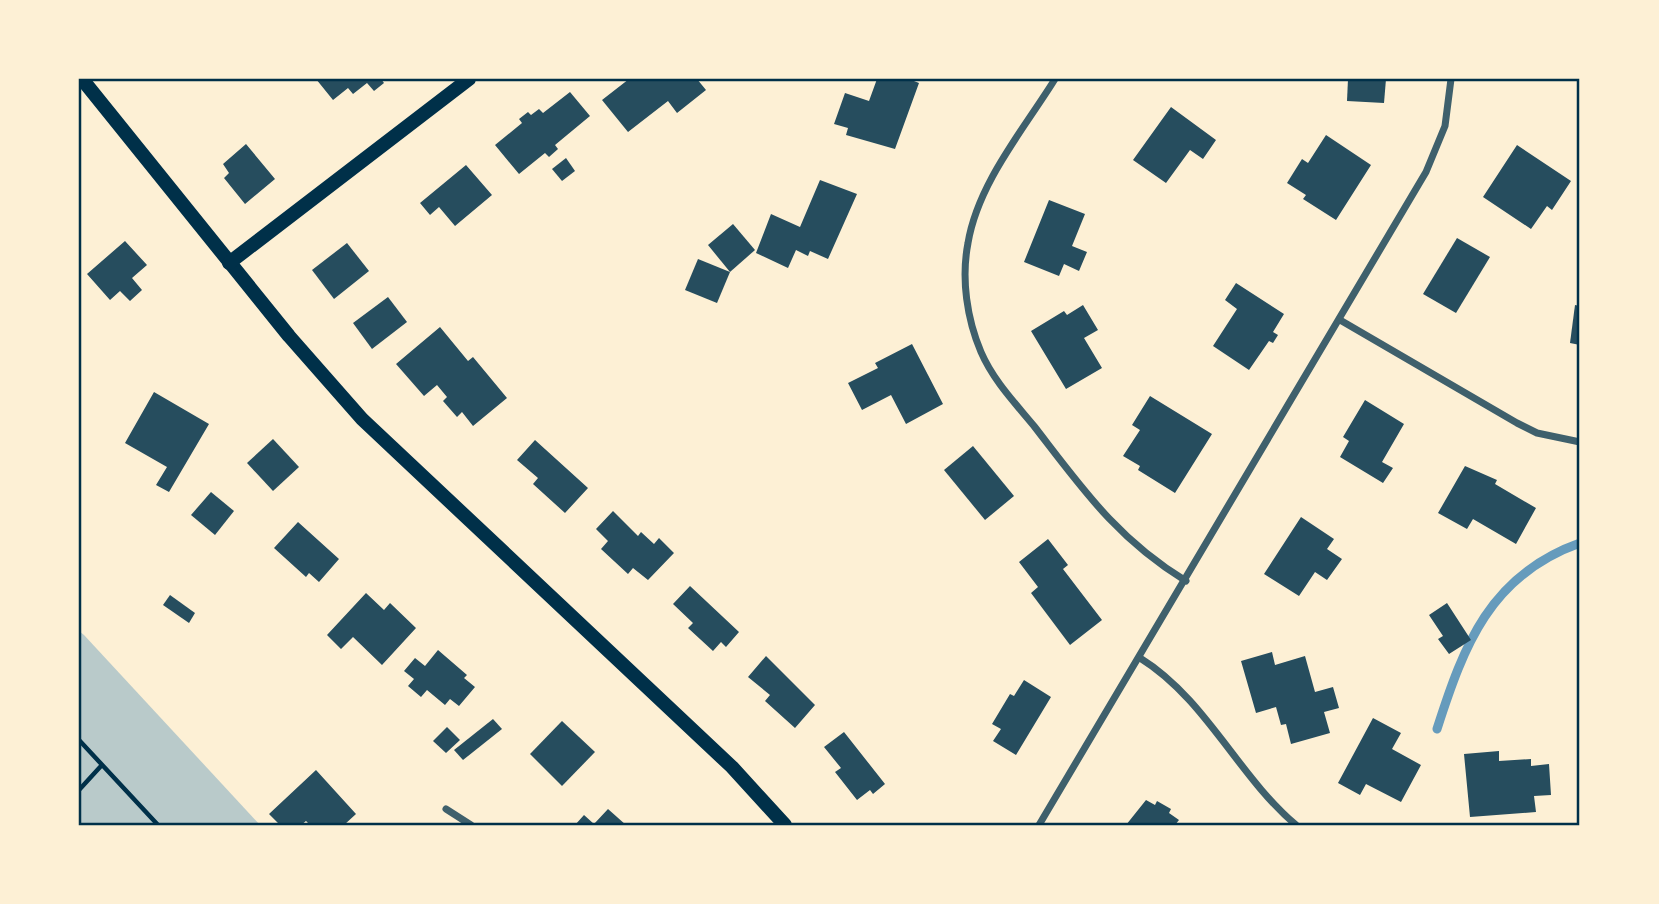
<svg xmlns="http://www.w3.org/2000/svg" width="1659" height="904" font-family="Poppins,sans-serif">
<style>
.green{fill:#b9caca}
.lines{fill:none;stroke-linecap:round;stroke-linejoin:round}
.stream{stroke:#669bbc;stroke-width:9}
.building{fill:#264d5e}
.path{stroke:#003049;stroke-width:4.5}
.minor{stroke:#3f606c;stroke-width:7}
.secondary{stroke:#003049;stroke-width:14}
.neatline{fill:none;stroke:#003049;stroke-width:2.5}
</style>
<rect width="100%" height="100%" fill="#fdf0d5"/>
<polygon class="green" points="79,631 84,635 260,825 79,825"/>
<g class="lines">
<path class="stream" d="M1437,729c27,-84 53,-154 143,-186"/>
</g>
<g class="building">
<polygon points="316,79 381,79 384,83 374,91 367,83 353,94 348,88 333,100"/>
<polygon points="629,79 697,79 706,90 677,113 668,101 628,132 602,100"/>
<polygon points="877,79 909,79 919,83 895,149 846,135 848,128 834,124 845,93 869,101"/>
<polygon points="1348,79 1386,79 1384,103 1347,101"/>
<polygon points="570,92 590,116 555,145 558,149 549,157 545,153 519,174 495,145 522,123 519,119 528,112 531,115 539,109 543,113"/>
<polygon points="1171,107 1216,140 1203,159 1190,150 1166,183 1133,160"/>
<polygon points="1326,135 1371,165 1336,220 1303,199 1306,195 1287,183 1302,159 1308,163"/>
<polygon points="246,144 275,179 245,204 224,178 229,173 223,164"/>
<polygon points="1517,145 1571,181 1552,210 1547,206 1531,229 1483,197"/>
<polygon points="566,158 575,171 562,181 552,169"/>
<polygon points="466,165 492,195 455,226 439,207 430,215 420,203"/>
<polygon points="820,180 857,194 828,259 810,251 808,256 796,250 788,268 756,253 771,214 800,227"/>
<polygon points="1049,200 1085,214 1072,246 1087,252 1079,271 1064,264 1059,276 1024,262"/>
<polygon points="733,224 755,250 730,272 708,245"/>
<polygon points="1457,238 1490,257 1456,313 1423,294"/>
<polygon points="125,241 147,265 132,278 142,290 130,301 120,291 110,300 87,274"/>
<polygon points="347,243 369,271 334,299 312,270"/>
<polygon points="698,259 730,272 717,303 685,290"/>
<polygon points="1236,283 1284,314 1273,332 1278,335 1273,343 1269,341 1249,370 1213,346 1237,309 1225,300"/>
<polygon points="388,297 407,322 372,349 353,323"/>
<polygon points="1083,305 1098,330 1084,338 1102,368 1066,389 1031,331 1064,311 1067,315"/>
<polygon points="1575,305 1580,306 1580,345 1570,343"/>
<polygon points="440,327 468,361 473,357 507,398 473,426 462,412 457,417 443,401 447,397 437,385 424,396 396,364"/>
<polygon points="912,344 943,404 906,424 891,395 862,410 848,383 878,368 875,363"/>
<polygon points="154,392 209,424 169,492 156,485 167,467 125,443"/>
<polygon points="1150,396 1212,434 1175,493 1138,470 1140,466 1123,456 1140,430 1132,425"/>
<polygon points="1365,400 1404,424 1382,462 1393,468 1383,483 1340,457 1349,441 1343,437"/>
<polygon points="273,439 299,467 273,491 247,463"/>
<polygon points="535,440 588,488 565,513 533,484 538,478 517,460"/>
<polygon points="973,446 1014,496 985,520 944,470"/>
<polygon points="1465,466 1497,480 1495,484 1536,508 1516,544 1473,519 1467,529 1438,513"/>
<polygon points="211,492 234,511 215,535 191,515"/>
<polygon points="613,511 638,536 641,532 654,544 659,538 674,553 648,580 633,568 628,574 601,549 608,541 596,529"/>
<polygon points="1301,517 1334,539 1327,549 1342,559 1327,580 1315,572 1299,596 1264,574"/>
<polygon points="298,522 339,559 319,582 309,573 306,577 274,548"/>
<polygon points="1048,539 1068,565 1063,569 1102,620 1070,645 1031,593 1038,587 1019,562"/>
<polygon points="690,586 739,632 726,647 721,642 713,651 688,628 693,623 673,604"/>
<polygon points="366,593 384,610 390,603 416,628 382,665 353,637 341,649 327,635"/>
<polygon points="170,595 195,613 189,623 163,605"/>
<polygon points="1447,603 1471,640 1449,654 1438,639 1443,636 1429,615"/>
<polygon points="438,650 467,675 464,678 475,687 459,706 450,699 445,705 427,690 421,697 408,686 414,679 404,671 415,658 425,666"/>
<polygon points="1272,652 1275,665 1305,656 1315,692 1333,687 1339,708 1324,712 1330,733 1291,744 1286,724 1281,725 1276,707 1256,713 1241,661"/>
<polygon points="766,656 815,705 795,728 765,701 770,695 748,677"/>
<polygon points="1024,680 1051,697 1016,755 993,741 1001,729 992,724 1010,694 1014,696"/>
<polygon points="1373,718 1401,733 1392,749 1421,765 1401,802 1366,784 1360,795 1338,783"/>
<polygon points="493,719 502,729 463,760 454,750"/>
<polygon points="562,721 595,752 562,786 530,754"/>
<polygon points="447,727 460,740 446,753 433,741"/>
<polygon points="844,732 885,784 873,794 870,790 857,800 835,772 841,768 824,747"/>
<polygon points="1499,751 1499,761 1531,759 1531,766 1549,764 1551,795 1534,796 1536,812 1470,817 1464,754"/>
<polygon points="316,770 356,814 344,825 310,825 306,821 301,825 280,825 269,814"/>
<polygon points="1146,800 1155,805 1157,801 1171,809 1169,813 1179,820 1175,825 1126,825"/>
<polygon points="608,809 626,825 575,825 584,815 594,824"/>
</g>
<g class="lines">
<g class="path">
<polyline points="79,740 158,825"/>
<polyline points="79,790 101,766"/>
</g>
<g class="minor">
<path d="M1055,79c-31,50 -77,104 -87,164 -7,36 -1,76 13,109 12,28 34,51 53,74 48,62 83,113 152,155"/>
<polyline points="1340,320 1517,423 1537,433 1580,442"/>
<path d="M1140,658c66,41 98,118 156,167"/>
<polyline points="446,809 471,825"/>
<polyline points="1039,825 1426,172 1445,126 1451,79"/>
</g>
<g class="secondary">
<polyline points="82,79 289,336 362,419 732,767 785,825"/>
<polyline points="229,263 469,79"/>
</g>
</g>
<rect width="1659" height="904" fill="none" stroke="#fdf0d5" stroke-width="161"/>
<rect x="80" y="80" width="1498" height="744" class="neatline"/>
</svg>
